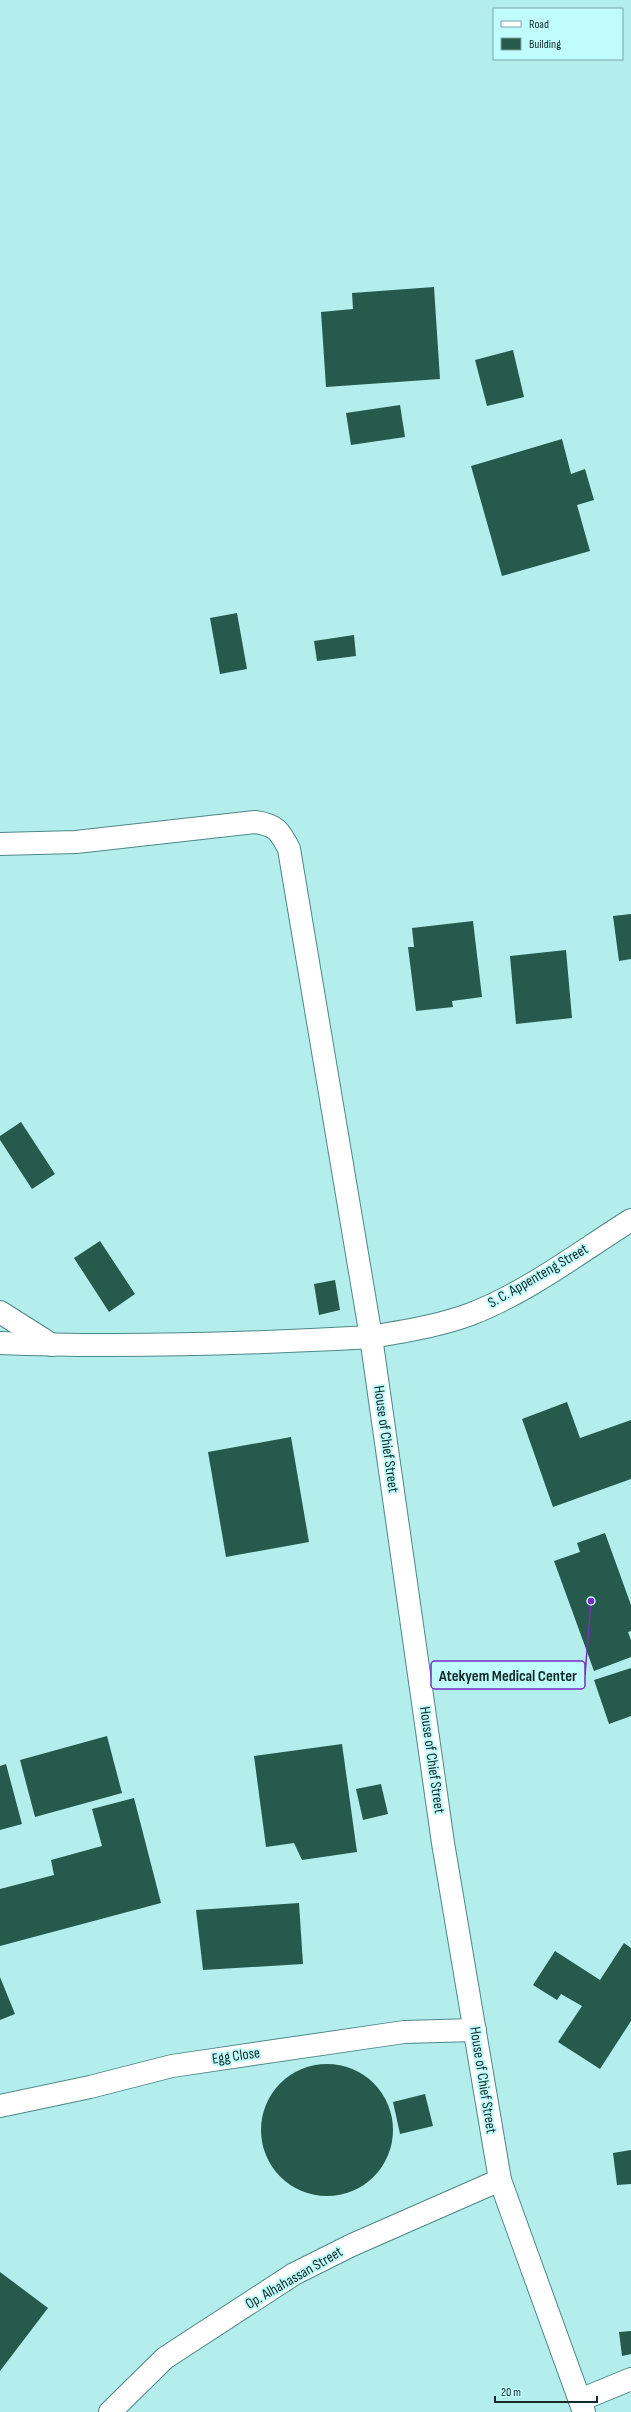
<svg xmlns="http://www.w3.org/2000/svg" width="631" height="2412" font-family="'Sofia Sans Condensed',sans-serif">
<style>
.building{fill:#265a4d}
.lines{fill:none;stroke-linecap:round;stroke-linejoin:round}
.street-casing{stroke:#4e8787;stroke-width:24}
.street{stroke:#fff;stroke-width:22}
.labels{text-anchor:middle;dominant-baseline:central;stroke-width:4;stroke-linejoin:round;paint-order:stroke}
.street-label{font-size:15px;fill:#132b2b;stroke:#c0fcfb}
.leader{fill:none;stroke:#7b2cbf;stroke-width:1.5}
.callout-dot{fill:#7b2cbf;stroke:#c0fcfb;stroke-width:1.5}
.callout{fill:#c0fcfb;stroke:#7b2cbf;stroke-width:1.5}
.callout-label{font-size:16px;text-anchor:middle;font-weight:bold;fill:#132b2b}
</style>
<rect width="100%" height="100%" fill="#b3eeed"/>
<g class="building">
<polygon points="434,287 440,379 326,387 321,312 353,309 352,293"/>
<polygon points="513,350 524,397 487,406 475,360"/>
<polygon points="400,405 405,437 351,445 346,413"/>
<polygon points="562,439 571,474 585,469 594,500 577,505 590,551 502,576 471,466"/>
<polygon points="237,613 247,669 220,674 210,618"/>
<polygon points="354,635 356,656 317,661 314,641"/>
<polygon points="631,914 631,959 619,961 613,916"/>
<polygon points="473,921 482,997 452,1001 453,1007 416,1011 408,947 414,947 412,928"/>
<polygon points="566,950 572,1018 516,1024 510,956"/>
<polygon points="21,1122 55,1174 32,1189 0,1140 0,1136"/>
<polygon points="100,1241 135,1294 109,1312 74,1258"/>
<polygon points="335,1280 340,1310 319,1315 314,1284"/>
<polygon points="567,1402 580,1438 631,1420 631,1479 553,1507 522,1419"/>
<polygon points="291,1437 309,1542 226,1557 208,1452"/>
<polygon points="605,1533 631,1605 631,1631 628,1632 631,1640 631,1657 594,1671 554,1561 580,1552 577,1543"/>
<polygon points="631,1668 631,1716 609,1724 594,1680"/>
<polygon points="107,1736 122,1793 35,1817 20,1760"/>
<polygon points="342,1744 357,1852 302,1860 294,1843 266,1847 254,1756"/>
<polygon points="6,1764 22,1824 0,1830 0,1766"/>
<polygon points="381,1784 388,1814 363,1820 356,1789"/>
<polygon points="134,1798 161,1903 0,1946 0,1889 54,1875 51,1860 102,1846 92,1809"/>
<polygon points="299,1903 303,1964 203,1970 196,1910"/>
<polygon points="624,1943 631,1948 631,2021 600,2069 558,2042 582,2006 561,1994 557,2000 533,1985 555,1951 600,1980"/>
<polygon points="0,1977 15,2014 0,2020"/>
<circle cx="327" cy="2130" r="66"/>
<polygon points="425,2094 433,2126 400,2134 393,2102"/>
<polygon points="631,2150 631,2184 617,2185 613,2153"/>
<polygon points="0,2272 48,2308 0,2371"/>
<polygon points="631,2331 631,2354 622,2356 619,2332"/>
</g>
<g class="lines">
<g class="street-casing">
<g id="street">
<path d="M0,844l76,-2 179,-20c21,3 25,9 34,27l82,488c34,-6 68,-11 100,-23 57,-22 109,-62 160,-94"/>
<polyline points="0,1312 52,1345"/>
<path d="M0,1343c124,5 247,1 371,-6l72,506 57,337 84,232"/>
<polyline points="0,2106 90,2087 172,2066 404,2032 475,2030"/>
<polyline points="580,2400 631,2379"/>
<polyline points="110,2412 165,2358 294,2274 352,2245 500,2180"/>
</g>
</g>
<use href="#street" class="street"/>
</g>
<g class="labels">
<g class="street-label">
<text transform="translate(538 1276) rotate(-30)">S. C. Appenteng Street</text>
<text transform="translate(386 1439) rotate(82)">House of Chief Street</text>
<text transform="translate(432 1760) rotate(82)">House of Chief Street</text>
<text transform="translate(236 2056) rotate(-8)">Egg Close</text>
<text transform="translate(483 2080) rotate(81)">House of Chief Street</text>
<text transform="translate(294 2278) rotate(-30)">Op. Alhahassan Street</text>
</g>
</g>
<path class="leader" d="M591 1601L585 1675"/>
<circle class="callout-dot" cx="591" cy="1601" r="4"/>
<rect class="callout" x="431" y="1661" width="154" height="28" rx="4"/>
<g class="callout-label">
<text x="508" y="1681">Atekyem Medical Center</text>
</g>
<rect x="493" y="8" width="130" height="52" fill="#c0fcfb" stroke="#7ba8a8"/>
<rect x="501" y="21" width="20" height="6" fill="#ffffff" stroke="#7ba8a8"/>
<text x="529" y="28" font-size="12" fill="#132b2b">Road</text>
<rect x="501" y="38" width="20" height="12" fill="#265a4d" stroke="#7ba8a8"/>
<text x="529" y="48" font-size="12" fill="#132b2b">Building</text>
<path d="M495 2396v6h102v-6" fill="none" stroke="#132b2b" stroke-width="2"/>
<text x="501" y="2396" font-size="12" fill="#132b2b" stroke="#c0fcfb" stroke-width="3" paint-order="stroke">20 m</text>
</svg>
